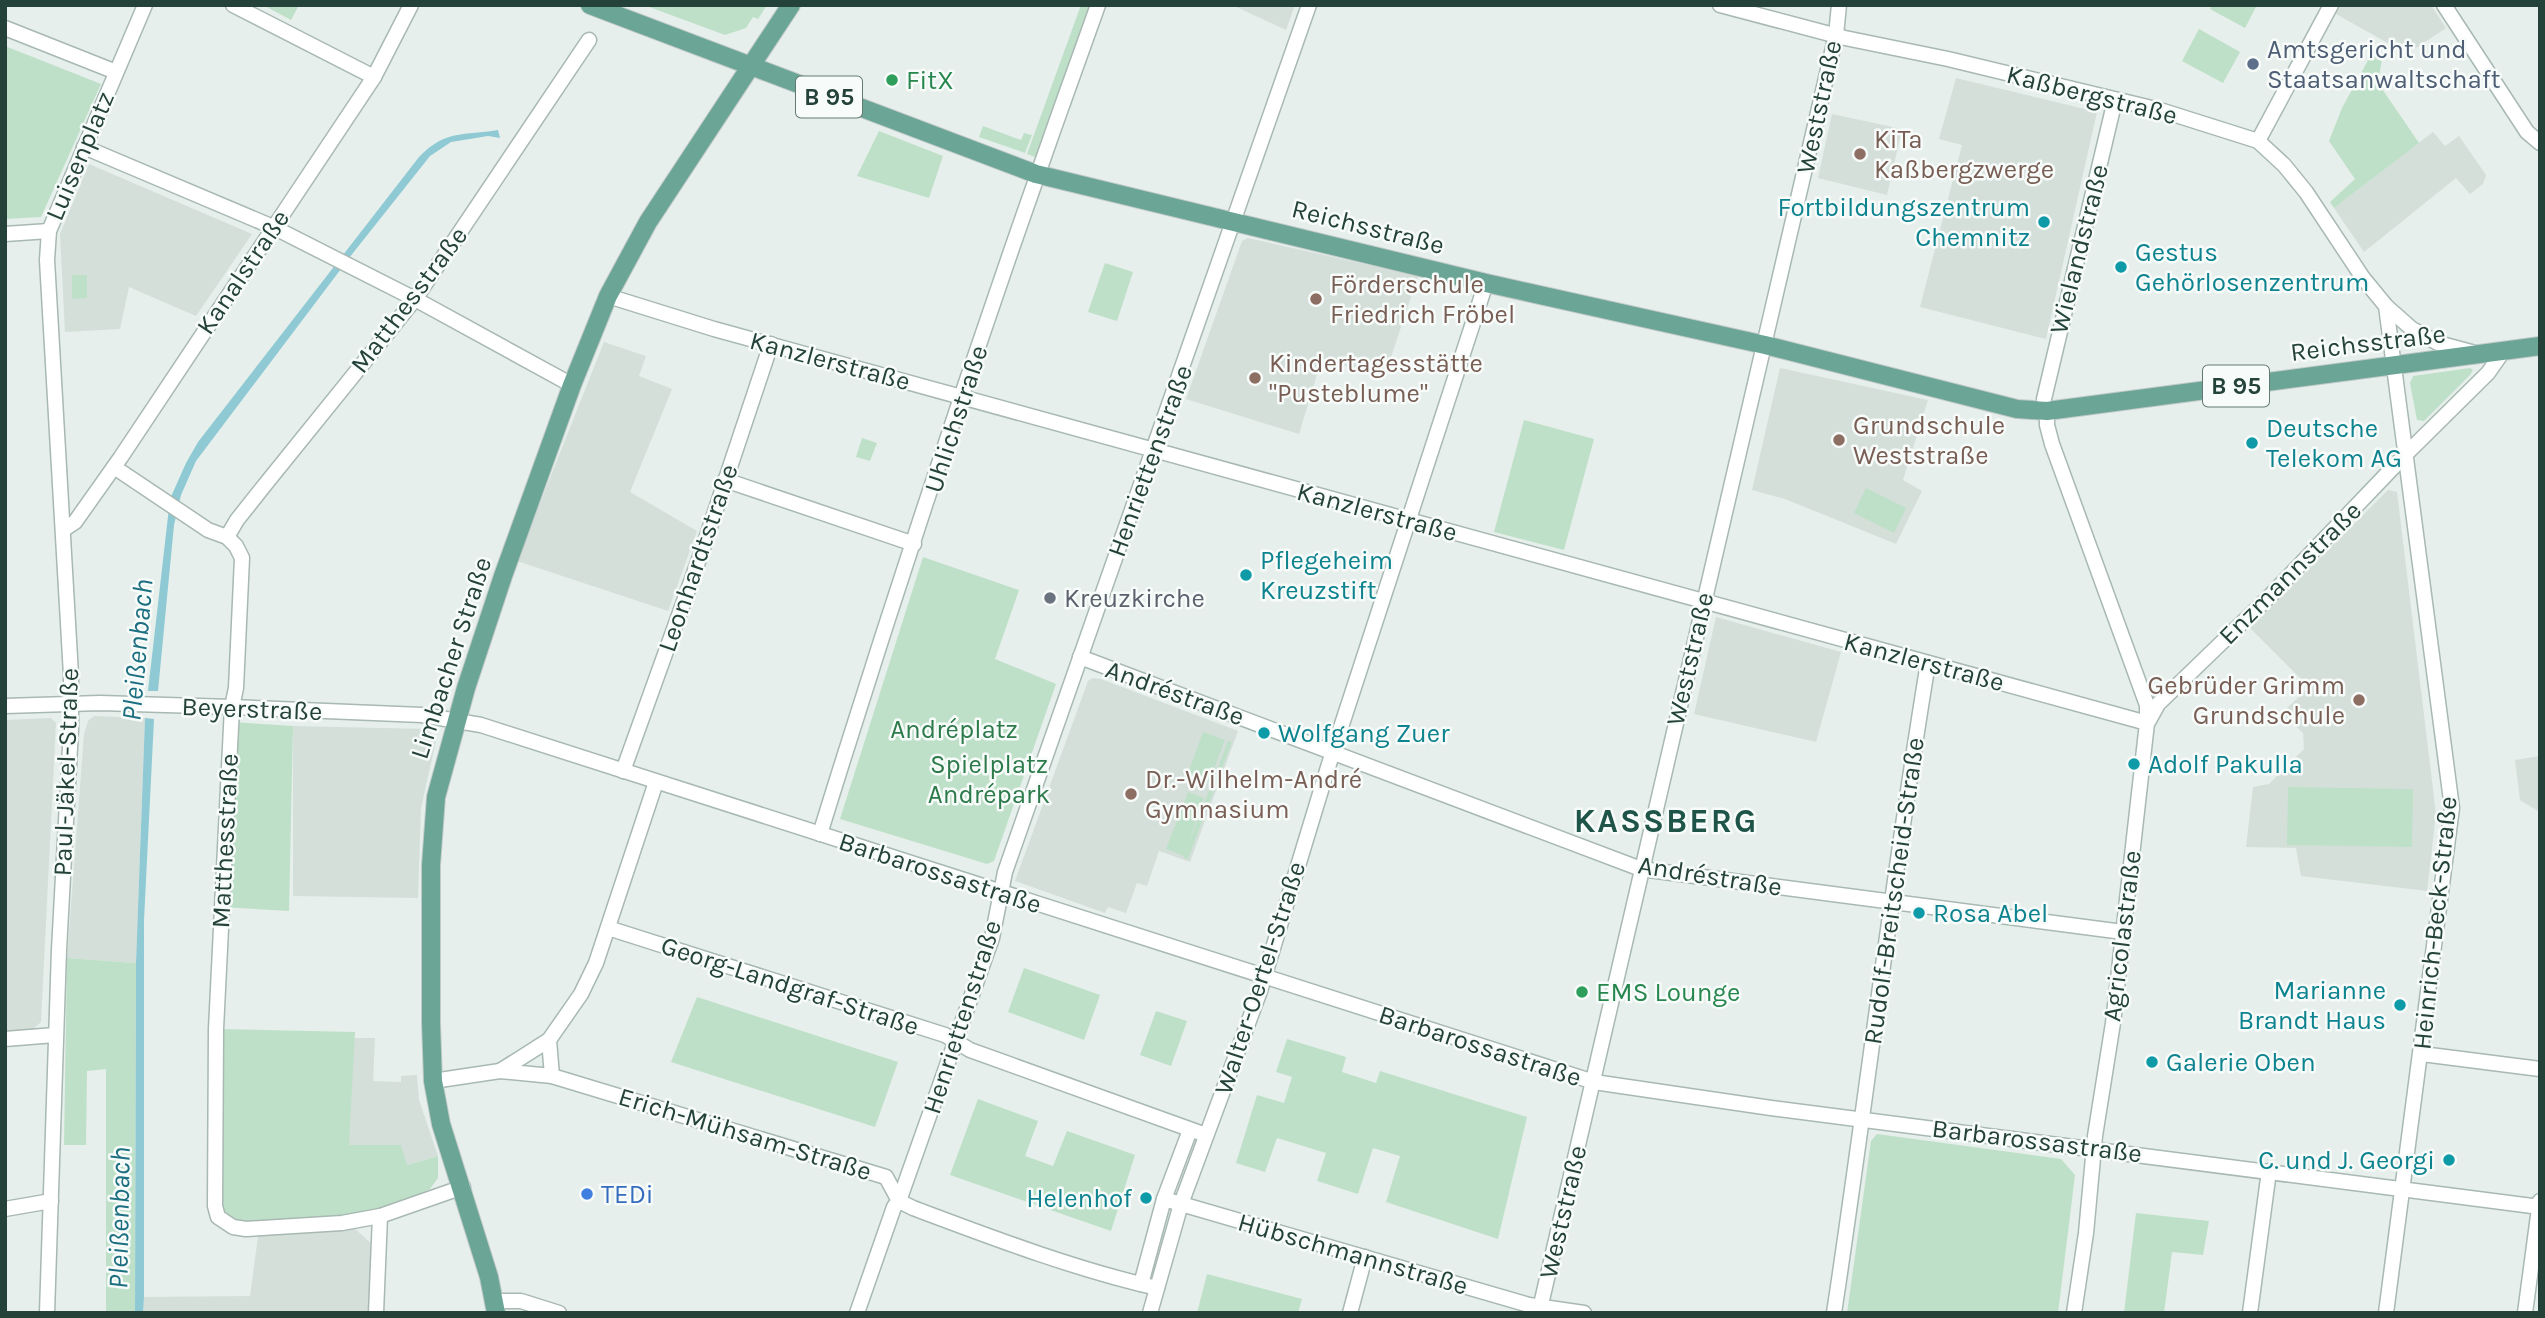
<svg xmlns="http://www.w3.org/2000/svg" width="2545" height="1318" font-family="Karla,sans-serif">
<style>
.built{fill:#d4dfda}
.green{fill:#bfe0c8}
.water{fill:#8ec9d4}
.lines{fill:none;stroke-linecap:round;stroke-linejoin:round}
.minor-casing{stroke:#a8b8b2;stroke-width:17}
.major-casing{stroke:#c2cac8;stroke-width:20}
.minor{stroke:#fff;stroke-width:14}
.major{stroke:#6aa596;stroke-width:18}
.service-dot{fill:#5c6f8a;stroke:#f7fbf9;stroke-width:2.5}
.leisure-dot{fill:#2e9e5b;stroke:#f7fbf9;stroke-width:2.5}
.education-dot{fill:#8d6e63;stroke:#f7fbf9;stroke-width:2.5}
.culture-dot{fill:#0f9aa8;stroke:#f7fbf9;stroke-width:2.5}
.worship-dot{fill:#6b7280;stroke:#f7fbf9;stroke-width:2.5}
.shop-dot{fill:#3f7fe0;stroke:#f7fbf9;stroke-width:2.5}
.labels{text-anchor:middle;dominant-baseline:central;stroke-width:5;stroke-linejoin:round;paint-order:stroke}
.shield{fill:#f7fbf9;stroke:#637a73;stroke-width:2}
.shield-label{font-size:24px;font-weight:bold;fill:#24423a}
.service-label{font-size:26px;fill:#4e5e75;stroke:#f7fbf9;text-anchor:start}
.leisure-label{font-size:26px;fill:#27864d;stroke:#f7fbf9;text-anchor:start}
.street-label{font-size:26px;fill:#24423a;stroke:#f7fbf9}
.education-label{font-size:26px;fill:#785e54;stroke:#f7fbf9;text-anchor:start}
.culture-label{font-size:26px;fill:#0d838f;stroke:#f7fbf9;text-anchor:start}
.worship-label{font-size:26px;fill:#5b616d;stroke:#f7fbf9;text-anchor:start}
.park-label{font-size:26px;fill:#2d7a4b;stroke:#f7fbf9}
.shop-label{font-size:26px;fill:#366cbe;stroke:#f7fbf9;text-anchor:start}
.water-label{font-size:28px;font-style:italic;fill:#1c6f80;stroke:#f7fbf9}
.district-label{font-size:33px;font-weight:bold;letter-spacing:2px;fill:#1f5548;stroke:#f7fbf9}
</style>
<rect width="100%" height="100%" fill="#e6efeb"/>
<g class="built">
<polygon points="1232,5 1295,5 1286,30"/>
<polygon points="2340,5 2431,5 2446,28 2416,48 2393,46 2336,14"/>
<polygon points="1956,78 2097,112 2046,339 1920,307 1962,145 1939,139"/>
<polygon points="1832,114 1902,129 1887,195 1818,178"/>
<polygon points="2433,132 2445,146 2459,136 2486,175 2483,184 2470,194 2456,178 2364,252 2334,208"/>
<polygon points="89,164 252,234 196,316 129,287 120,329 65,332 60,234"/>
<polygon points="1248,238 1418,276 1384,378 1322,358 1299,434 1186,399 1242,241"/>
<polygon points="604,342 646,356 639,376 672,389 630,492 697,531 668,611 517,561"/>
<polygon points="1780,368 1928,400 1903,480 1922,491 1896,544 1785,499 1752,490"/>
<polygon points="2388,490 2397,492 2436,814 2427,891 2301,876 2296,848 2246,847 2253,787 2269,784 2304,749 2303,733 2282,713 2309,687 2250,628"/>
<polygon points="1716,617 1841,652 1816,742 1694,714"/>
<polygon points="1092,678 1101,679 1238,731 1190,862 1159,851 1147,886 1137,883 1126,913 1108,907 1105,913 1015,881 1088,681"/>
<polygon points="94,716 145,718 136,963 67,958 84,734 88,721"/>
<polygon points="51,718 56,723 41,1022 33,1029 5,1031 5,720"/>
<polygon points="293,726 428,729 436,741 421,808 418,898 293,896"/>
<polygon points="2540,756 2540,812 2520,800 2515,760"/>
<polygon points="354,1038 375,1038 373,1081 401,1082 401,1076 417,1075 419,1100 438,1156 406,1165 401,1145 348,1145"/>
<polygon points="353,1227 372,1244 371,1313 143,1313 144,1297 250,1296 259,1229"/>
</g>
<g class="green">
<polygon points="263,5 299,5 291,20"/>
<polygon points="644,5 767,5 758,19 753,17 746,28 725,35"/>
<polygon points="1081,5 1091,5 1038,158 1027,154"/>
<polygon points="2212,5 2257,5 2245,28 2210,9"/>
<polygon points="2199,29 2240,52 2223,83 2182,61"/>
<polygon points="5,46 101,84 41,217 5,219"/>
<polygon points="2372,53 2382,59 2378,83 2419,143 2334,208 2330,202 2355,179 2329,141 2342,108"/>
<polygon points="983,126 1021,140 1024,133 1032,135 1025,153 979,137"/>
<polygon points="879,131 943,156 929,198 857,176"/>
<polygon points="1105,263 1133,272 1117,321 1088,312"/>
<polygon points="72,275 87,275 87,298 72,299"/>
<polygon points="2470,368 2473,370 2470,375 2424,421 2417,420 2410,383 2413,376"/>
<polygon points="1524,420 1594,439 1564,550 1494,532"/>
<polygon points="862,438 877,443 870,461 856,457"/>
<polygon points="1866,488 1906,508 1894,533 1854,513"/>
<polygon points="923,557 1019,590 995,659 1056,684 994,861 987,864 840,819"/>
<polygon points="231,722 293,726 289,911 221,907"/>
<polygon points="1203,732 1225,740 1209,782 1188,773"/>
<polygon points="1228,741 1232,742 1188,859 1184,858 1184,856 1166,849 1188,792 1204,798 1188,845"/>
<polygon points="2288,787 2413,789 2412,847 2287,845"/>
<polygon points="67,958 136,963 135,1313 106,1313 106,1069 87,1071 86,1145 64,1145"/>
<polygon points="1024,968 1100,995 1084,1040 1008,1012"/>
<polygon points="697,997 898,1062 875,1127 671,1062"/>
<polygon points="1156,1011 1187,1021 1171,1066 1140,1055"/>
<polygon points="216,1029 355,1032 349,1145 401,1145 407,1165 438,1156 438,1178 430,1189 380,1216 259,1229 218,1217"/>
<polygon points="1287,1039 1346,1057 1342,1072 1376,1083 1380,1071 1527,1117 1498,1239 1386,1202 1400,1156 1373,1148 1358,1194 1317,1181 1326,1153 1277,1138 1265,1172 1236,1163 1257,1095 1284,1103 1292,1077 1276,1072"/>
<polygon points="978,1099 1038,1121 1025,1156 1053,1166 1067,1131 1135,1155 1111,1231 950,1175"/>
<polygon points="1877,1134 2061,1159 2075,1175 2058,1313 1847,1313 1871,1141"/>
<polygon points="2136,1213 2209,1221 2203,1255 2172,1252 2164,1313 2124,1313"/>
<polygon points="1207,1274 1302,1299 1298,1313 1197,1313"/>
</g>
<g class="water">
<path d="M498,130l2,8 -12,-2 -37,6 -21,14 -77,97 -157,208 -15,34 -7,30 -16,166h-10l22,-192 16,-36 12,-21 221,-285c27,-28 45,-21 79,-27z"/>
<polygon points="145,718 154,719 144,920 144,1297 143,1313 135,1313 136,963"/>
</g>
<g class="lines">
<g class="minor-casing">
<g id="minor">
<polyline points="233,5 374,77"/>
<polyline points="1720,5 1845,38 1948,59 2160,110 2258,141 2284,165 2306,192 2363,278 2386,306 2412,329 2438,343 2475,353"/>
<polyline points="2444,5 2527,132 2540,143"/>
<polyline points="5,28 116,72"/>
<polyline points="2258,141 2331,5"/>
<polyline points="84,147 273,227 415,299 572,385"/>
<polyline points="5,234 49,231"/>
<polyline points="608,296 714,329 2147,723"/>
<polyline points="2386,306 2452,808 2386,1313"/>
<polyline points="2044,399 2115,100"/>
<polyline points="2047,411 2047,425 2052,444 2147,705 2147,723 2113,1023 2095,1136 2086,1233 2074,1313"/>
<polyline points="114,467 208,530 227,537 236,546 242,558 236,688 232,707 216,1029 215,1206 218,1217 233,1227 246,1229 342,1223 380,1216 463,1187"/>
<polyline points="725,480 914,544"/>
<polyline points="63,530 75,522 121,457 374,77 411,5"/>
<polyline points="227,537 237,520 268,481 415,299 589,40"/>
<polyline points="1080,657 1641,869 2123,932"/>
<polyline points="5,706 100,703 232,707 422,715 481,725 1594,1082 1771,1108 2540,1207"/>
<polyline points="2148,722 2158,704 2271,595 2406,454 2488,373 2502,353"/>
<polyline points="623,771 702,551 771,344"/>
<path d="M820,834c86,-278 179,-555 278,-829"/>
<polyline points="608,928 945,1035 970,1050 1206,1135"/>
<polyline points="5,1039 55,1035"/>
<polyline points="549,1040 552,1076"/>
<polyline points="2422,1054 2540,1069"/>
<polyline points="500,1071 549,1040 581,994 596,963 656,782"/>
<path d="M433,1081l67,-10 52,5 334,101 13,24 14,7c80,30 161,61 244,80"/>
<polyline points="1164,1199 1529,1305 1584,1313"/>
<polyline points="5,1209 51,1201"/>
<polyline points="1141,1284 1164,1199 1190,1130"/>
<polyline points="495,1301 521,1301 559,1313"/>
<polyline points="47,1313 59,950 71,729 71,675 47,260 49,231 145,5"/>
<polyline points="376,1313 380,1216"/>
<polyline points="857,1313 894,1207 899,1201 992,938 1005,872 1309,5"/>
<polyline points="1150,1313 1181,1204 1260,991 1329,764 1486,283"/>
<polyline points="1350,1313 1365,1257"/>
<polyline points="1539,1313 1836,35 1839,5"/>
<path d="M1834,1313c33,-217 58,-434 94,-650"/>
<polyline points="2250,1313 2269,1171"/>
<polyline points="2525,1313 2540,1201"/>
</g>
</g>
<g class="major-casing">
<g id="major">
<polyline points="590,5 1036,174 1486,283 1765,345 2017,409 2047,411 2540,346"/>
<polyline points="496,1313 489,1277 441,1124 433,1081 431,1023 431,865 436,797 466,688 503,576 572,385 608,296 648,222 791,5"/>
</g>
</g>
<use href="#minor" class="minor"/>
<use href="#major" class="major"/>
</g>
<circle class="service-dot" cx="2253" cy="64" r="7"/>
<g class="leisure-dot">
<circle cx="892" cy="80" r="7"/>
<circle cx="1582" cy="992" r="7"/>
</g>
<g class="education-dot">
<circle cx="1860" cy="154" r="7"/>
<circle cx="1316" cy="299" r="7"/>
<circle cx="1255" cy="378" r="7"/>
<circle cx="1839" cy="440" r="7"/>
<circle cx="2359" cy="700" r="7"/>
<circle cx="1131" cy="794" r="7"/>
</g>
<g class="culture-dot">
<circle cx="2044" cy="222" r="7"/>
<circle cx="2121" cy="267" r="7"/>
<circle cx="2252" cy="443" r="7"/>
<circle cx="1246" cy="575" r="7"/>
<circle cx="1264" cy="733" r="7"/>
<circle cx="2134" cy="764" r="7"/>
<circle cx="1919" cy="913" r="7"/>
<circle cx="2400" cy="1005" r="7"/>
<circle cx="2152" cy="1062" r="7"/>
<circle cx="2449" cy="1160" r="7"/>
<circle cx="1146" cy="1198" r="7"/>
</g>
<circle class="worship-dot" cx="1050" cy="598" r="7"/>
<circle class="shop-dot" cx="587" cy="1194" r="7"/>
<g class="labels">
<g class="shield">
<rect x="796" y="76.5" width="66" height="41" rx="5"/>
<rect x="2203" y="365.5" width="66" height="41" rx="5"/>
</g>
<g class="shield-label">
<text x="829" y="97">B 95</text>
<text x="2236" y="386">B 95</text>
</g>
<g class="service-label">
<text x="2267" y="49">Amtsgericht und<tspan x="2267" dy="30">Staatsanwaltschaft</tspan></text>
</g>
<g class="leisure-label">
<text x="906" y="80">FitX</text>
<text x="1596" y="992">EMS Lounge</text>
</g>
<g class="street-label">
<text transform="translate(2092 95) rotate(14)">Kaßbergstraße</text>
<text transform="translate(1819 107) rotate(-78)">Weststraße</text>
<text transform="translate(80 156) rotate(-67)">Luisenplatz</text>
<text transform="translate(1368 227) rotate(14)">Reichsstraße</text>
<text transform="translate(2079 249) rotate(-76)">Wielandstraße</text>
<text transform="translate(243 272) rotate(-56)">Kanalstraße</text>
<text transform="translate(409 300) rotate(-53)">Matthesstraße</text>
<text transform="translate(2368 343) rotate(-7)">Reichsstraße</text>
<text transform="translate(830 361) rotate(15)">Kanzlerstraße</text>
<text transform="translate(956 419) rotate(-72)">Uhlichstraße</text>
<text transform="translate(1150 461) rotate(-70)">Henriettenstraße</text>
<text transform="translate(1377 512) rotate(15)">Kanzlerstraße</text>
<text transform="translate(698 558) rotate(-71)">Leonhardtstraße</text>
<text transform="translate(2290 573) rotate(-45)">Enzmannstraße</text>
<text transform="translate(451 658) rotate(-72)">Limbacher Straße</text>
<text transform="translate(1690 659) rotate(-77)">Weststraße</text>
<text transform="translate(1924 662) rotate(15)">Kanzlerstraße</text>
<text transform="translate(1175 693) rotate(20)">Andréstraße</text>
<text transform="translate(252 709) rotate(2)">Beyerstraße</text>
<text transform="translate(66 772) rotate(-88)">Paul-Jäkel-Straße</text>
<text transform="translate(225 841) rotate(-87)">Matthesstraße</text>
<text transform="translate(940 873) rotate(18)">Barbarossastraße</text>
<text transform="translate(1710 876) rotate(9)">Andréstraße</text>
<text transform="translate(1894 891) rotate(-82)">Rudolf-Breitscheid-Straße</text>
<text transform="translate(2435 923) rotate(-84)">Heinrich-Beck-Straße</text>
<text transform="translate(2122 936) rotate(-83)">Agricolastraße</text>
<text transform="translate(1260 978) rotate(-72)">Walter-Oertel-Straße</text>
<text transform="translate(790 986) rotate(18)">Georg-Landgraf-Straße</text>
<text transform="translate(962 1017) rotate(-72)">Henriettenstraße</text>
<text transform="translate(1480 1046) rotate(18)">Barbarossastraße</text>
<text transform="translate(745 1134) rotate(17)">Erich-Mühsam-Straße</text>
<text transform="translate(2037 1141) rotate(7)">Barbarossastraße</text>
<text transform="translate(1563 1212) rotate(-77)">Weststraße</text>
<text transform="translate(1353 1254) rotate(16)">Hübschmannstraße</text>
</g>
<g class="education-label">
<text x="1874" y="139">KiTa<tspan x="1874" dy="30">Kaßbergzwerge</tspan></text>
<text x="1330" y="284">Förderschule<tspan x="1330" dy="30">Friedrich Fröbel</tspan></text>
<text x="1269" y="363">Kindertagesstätte<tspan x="1269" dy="30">"Pusteblume"</tspan></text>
<text x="1853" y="425">Grundschule<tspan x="1853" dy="30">Weststraße</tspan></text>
<text x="2345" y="685" text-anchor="end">Gebrüder Grimm<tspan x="2345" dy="30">Grundschule</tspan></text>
<text x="1145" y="779">Dr.-Wilhelm-André<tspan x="1145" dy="30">Gymnasium</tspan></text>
</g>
<g class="culture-label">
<text x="2030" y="207" text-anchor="end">Fortbildungszentrum<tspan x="2030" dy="30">Chemnitz</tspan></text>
<text x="2135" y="252">Gestus<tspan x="2135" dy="30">Gehörlosenzentrum</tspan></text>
<text x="2266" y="428">Deutsche<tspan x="2266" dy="30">Telekom AG</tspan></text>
<text x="1260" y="560">Pflegeheim<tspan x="1260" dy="30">Kreuzstift</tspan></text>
<text x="1278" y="733">Wolfgang Zuer</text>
<text x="2148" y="764">Adolf Pakulla</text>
<text x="1933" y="913">Rosa Abel</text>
<text x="2386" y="990" text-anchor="end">Marianne<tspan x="2386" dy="30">Brandt Haus</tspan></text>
<text x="2166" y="1062">Galerie Oben</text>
<text x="2435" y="1160" text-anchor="end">C. und J. Georgi</text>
<text x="1132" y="1198" text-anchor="end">Helenhof</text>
</g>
<g class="worship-label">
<text x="1064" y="598">Kreuzkirche</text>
</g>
<g class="park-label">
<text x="954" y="729">Andréplatz</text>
<text x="989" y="764">Spielplatz<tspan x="989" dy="30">Andrépark</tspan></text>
</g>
<g class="shop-label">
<text x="601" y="1194">TEDi</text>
</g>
<g class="water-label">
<text transform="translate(137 650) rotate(-85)">Pleißenbach</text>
<text transform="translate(119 1218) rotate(-89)">Pleißenbach</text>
</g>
<g class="district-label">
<text x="1666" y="821">KASSBERG</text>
</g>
</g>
<rect width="2545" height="1318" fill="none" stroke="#24423a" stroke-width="14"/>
</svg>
